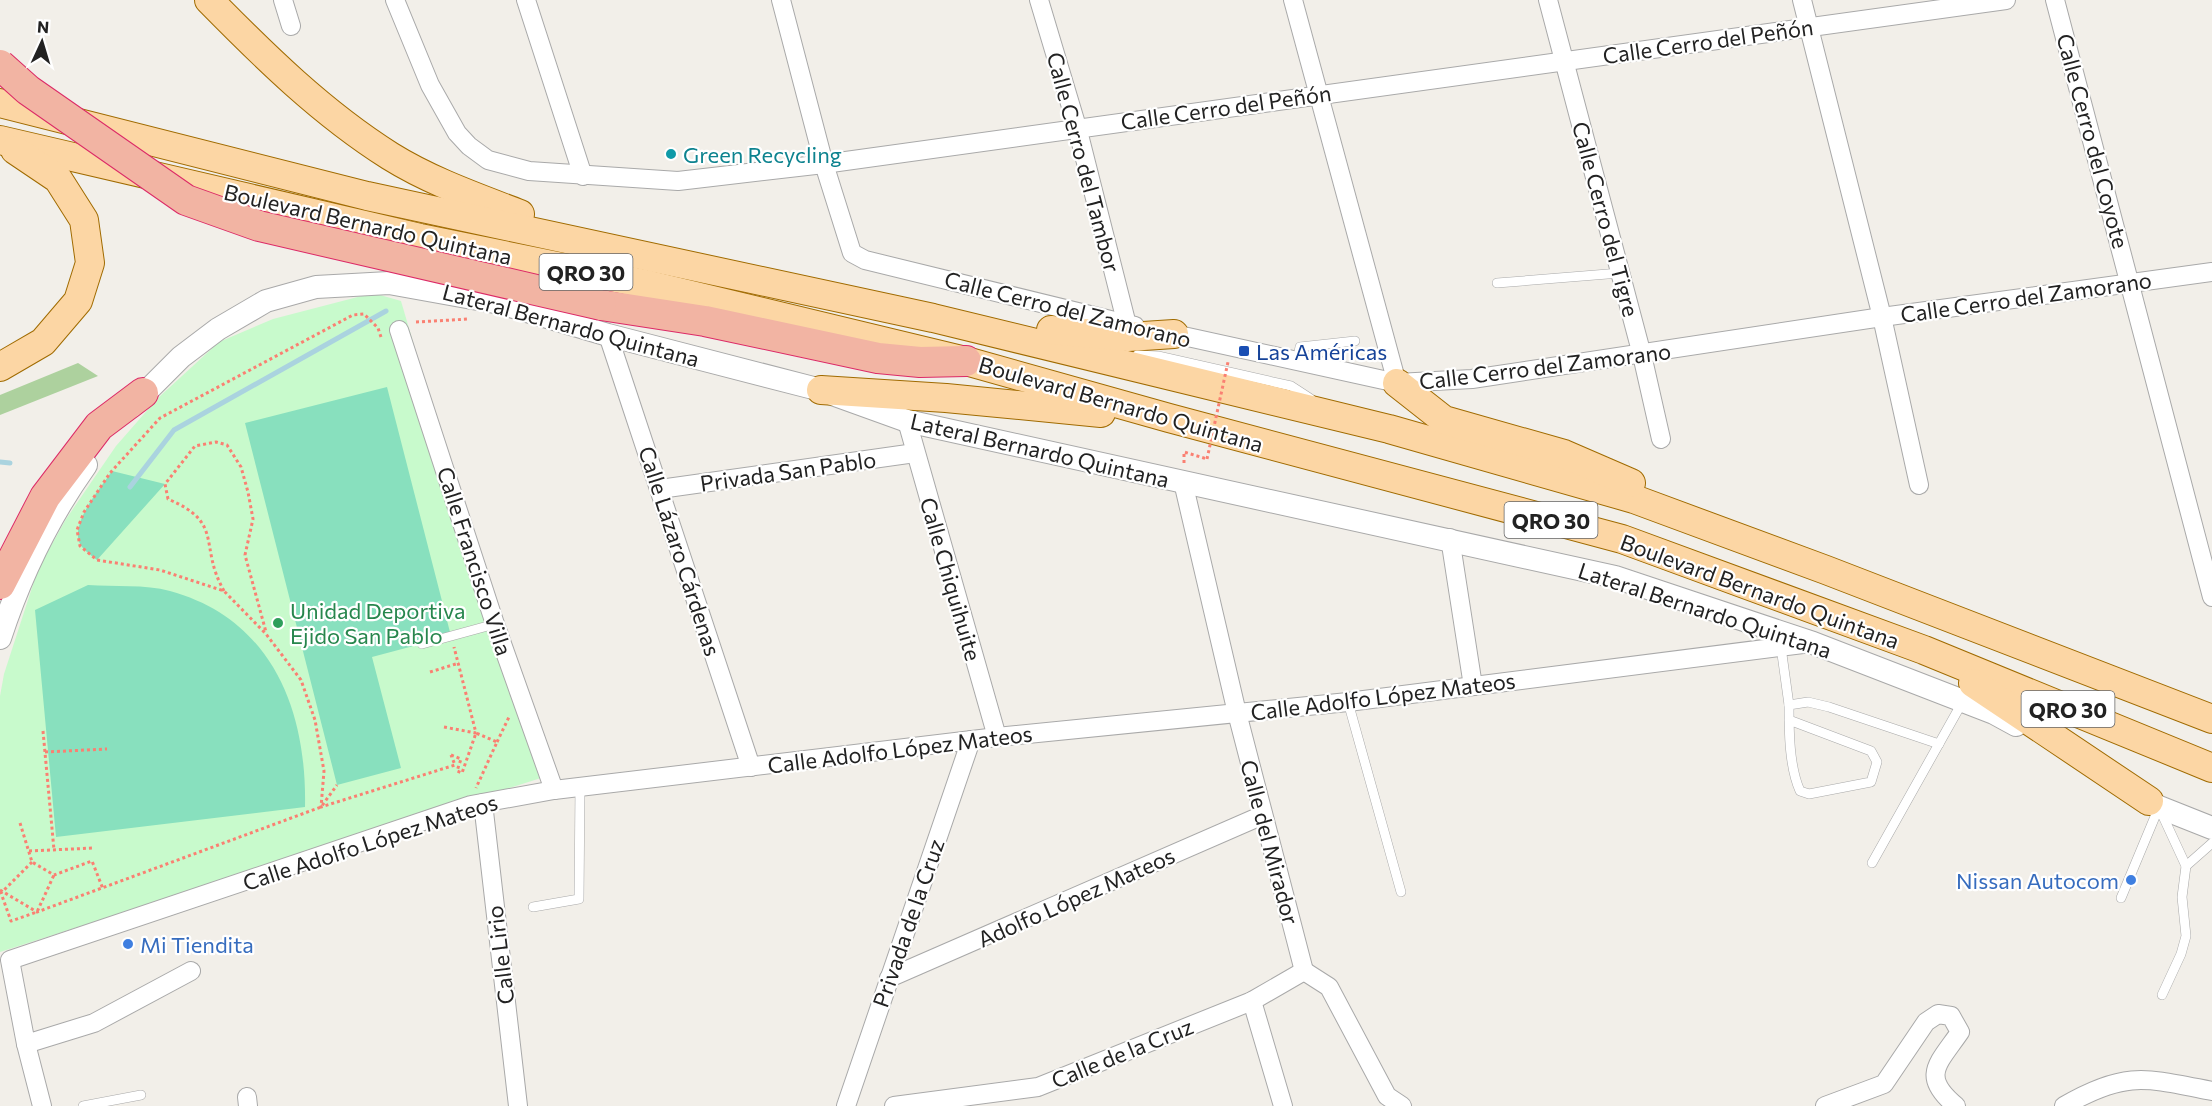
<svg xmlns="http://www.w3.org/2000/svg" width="2212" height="1106" font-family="Commissioner,sans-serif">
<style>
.forest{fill:#add19e}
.park{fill:#c8facc}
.pitch{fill:#88e0be}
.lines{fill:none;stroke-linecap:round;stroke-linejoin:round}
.stream{stroke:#aad3df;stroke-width:5}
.service-casing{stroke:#a9a9a9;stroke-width:10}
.minor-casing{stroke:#a9a9a9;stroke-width:20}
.tertiary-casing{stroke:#a9a9a9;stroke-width:24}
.primary-casing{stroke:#a06b00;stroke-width:30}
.trunk-casing{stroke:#dc2a67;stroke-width:32}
.path{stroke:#fa8072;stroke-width:3;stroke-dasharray:3 3;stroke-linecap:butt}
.service{stroke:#fff;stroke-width:9}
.minor{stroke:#fff;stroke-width:18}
.tertiary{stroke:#fff;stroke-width:22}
.primary{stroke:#fcd6a4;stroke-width:28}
.trunk{stroke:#f2b4a3;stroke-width:30}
.trunk-bridge-casing{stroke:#dc2a67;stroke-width:32;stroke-linecap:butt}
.path-bridge{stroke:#fa8072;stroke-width:3;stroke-dasharray:3 3;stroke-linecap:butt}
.trunk-bridge{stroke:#f2b4a3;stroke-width:30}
.culture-dot{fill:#0f9aa8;stroke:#fff;stroke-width:2}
.transit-dot{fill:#1a4fb4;stroke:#fff;stroke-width:2}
.leisure-dot{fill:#2e9e5b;stroke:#fff;stroke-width:2}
.shop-dot{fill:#3f7fe0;stroke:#fff;stroke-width:2}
.labels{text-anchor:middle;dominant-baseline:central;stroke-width:4.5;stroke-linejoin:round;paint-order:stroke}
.shield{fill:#fff;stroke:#646464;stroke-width:1.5}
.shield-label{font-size:21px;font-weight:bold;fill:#222}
.street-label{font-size:22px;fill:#222;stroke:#fff}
.culture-label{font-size:22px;fill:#0d838f;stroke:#fff;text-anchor:start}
.transit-label{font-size:22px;fill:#164399;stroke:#fff;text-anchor:start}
.leisure-label{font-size:22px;fill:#27864d;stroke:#fff;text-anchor:start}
.shop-label{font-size:22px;fill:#366cbe;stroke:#fff;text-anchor:end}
</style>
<rect width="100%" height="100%" fill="#f2efe9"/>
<polygon class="forest" points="78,363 98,376 0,415 0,395"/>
<polygon class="park" points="373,293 401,301 541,778 0,952 0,696 4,674 38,569 66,519 116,446 158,398 219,342 273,319"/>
<g class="pitch">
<polygon points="387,387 451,636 372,657 401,768 337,785 245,423"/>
<path d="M112,471l53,13 -68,76c-5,-4 -11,-8 -15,-13 -16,-20 19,-59 30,-76z"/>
<path d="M88,585c26,2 57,-1 82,6 102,28 137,119 135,216l-249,30 -21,-227z"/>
</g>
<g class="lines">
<g class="stream">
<polyline points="0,462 10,463"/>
<polyline points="130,487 174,430 386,311"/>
</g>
<g class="service-casing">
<g id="service">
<polyline points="1497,283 1620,273"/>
<polyline points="1137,355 1158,356 1291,386 1311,399"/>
<polyline points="1297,362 1300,347 1355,341"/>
<polyline points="422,644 495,624"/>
<polyline points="1781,647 1789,705"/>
<polyline points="1348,702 1401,892"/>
<path d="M1789,720l82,31 6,11 -6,20 -62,12 -9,-3c-11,-25 -11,-60 -11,-86l19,-3 21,5 110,37"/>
<polyline points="2161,812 2186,866 2182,897 2186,936 2181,954 2162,995"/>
<polyline points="1872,863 1963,701"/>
<polyline points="2186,866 2212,843"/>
<polyline points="2121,898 2159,807"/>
<polyline points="533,907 579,899 580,786"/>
<polyline points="83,1106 141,1095"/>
</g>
</g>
<g class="minor-casing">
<g id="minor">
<polyline points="283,0 291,26"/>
<polyline points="395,0 430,85 457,133 469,146 488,160 529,171 678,181 824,164 2006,0"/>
<polyline points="526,0 583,176"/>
<polyline points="781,0 824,164 852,253 865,260 1135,326"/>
<polyline points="1039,0 1077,127 1127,325"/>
<polyline points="1293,0 1397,383"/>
<polyline points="1548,0 1642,355 1661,439"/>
<polyline points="1802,0 1882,317 1919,485"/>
<polyline points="2055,0 2212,597"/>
<polyline points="399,330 495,624 554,790"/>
<polyline points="1165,332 1397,383 1472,379 1882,317 2212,272"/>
<polyline points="608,335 751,767"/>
<polyline points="907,421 997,737"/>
<polyline points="1183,482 1237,713 1304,971"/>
<polyline points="660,489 915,453"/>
<polyline points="1450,538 1473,686"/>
<polyline points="483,803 518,1106"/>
<polyline points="1304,971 1329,987 1387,1096 1402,1106"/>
<polyline points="889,978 1263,815"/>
<polyline points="1252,1001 1283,1106"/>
<polyline points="26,1044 94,1023 191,971"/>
<polyline points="247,1097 248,1106"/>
<polyline points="42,1106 26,1044 10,960 471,805 554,790 997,737 1348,702 1811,643"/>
<polyline points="846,1106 971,740"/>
<polyline points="894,1106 1038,1087 1252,1001 1304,971"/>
<path d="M1825,1106l59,-22 42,-62 12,-8 13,2 9,16c-22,32 -40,44 -4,74"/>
<path d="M2064,1106c62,-36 82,-28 148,-15"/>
</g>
</g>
<g class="tertiary-casing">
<g id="tertiary">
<polyline points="132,406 181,357 218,329 266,301 316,287 389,283 500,303 608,335 821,390 907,421 1615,577 1813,643 1994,713 2016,725"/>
<path d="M0,638c20,-61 49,-121 86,-173"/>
<polyline points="2135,794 2159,807 2212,828"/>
</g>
</g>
<g class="primary-casing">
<g id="primary">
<path d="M209,0c56,57 113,113 181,156 40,25 86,41 130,58"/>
<polyline points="0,103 367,196 933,318 1389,429 1634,499 1826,570 2212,719"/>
<polyline points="0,140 420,238 650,285 966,361 1169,418 1622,539 1924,650 2212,768"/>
<polyline points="1051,330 1128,337 1174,334"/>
<polyline points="0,367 43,342 78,301 90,263 84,220 58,179 15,150"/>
<polyline points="1397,383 1444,420 1564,454 1631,483"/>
<polyline points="821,390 946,398 1101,413"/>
<polyline points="1973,683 2149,801"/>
</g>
</g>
<g class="trunk-casing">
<g id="trunk">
<polyline points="601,305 705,321 878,358 920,362 966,361"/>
<polyline points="0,584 45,497 99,426 143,393"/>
</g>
</g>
<g class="path">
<polyline points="416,322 469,319"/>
<polyline points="381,337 378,328 364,314 353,315 160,418 110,473 84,512 77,530 80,546 97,560 160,570 224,591 266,634 301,680 315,720 324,771 321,807 455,765 451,755"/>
<polyline points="1184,463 1184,452 1207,459"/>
<path d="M224,591c-26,-46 1,-68 -56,-92l-3,-15 30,-38 21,-4 11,3 14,22 7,25 5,27 -8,36 21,77"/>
<polyline points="430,672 459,663"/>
<polyline points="444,727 476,733 454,647"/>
<polyline points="43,731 54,850"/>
<polyline points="497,742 509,717"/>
<polyline points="45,752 107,749"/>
<polyline points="451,755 461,759 457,771 462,773 476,733 497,742 476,788"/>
<polyline points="20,823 32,862 54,875 92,861 103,889"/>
<polyline points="29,851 94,848"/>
<polyline points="32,862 1,893 11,921 37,912 54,875"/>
<polyline points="0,890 37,912 321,807 337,785"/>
</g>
<use href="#service" class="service"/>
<use href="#minor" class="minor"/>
<use href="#tertiary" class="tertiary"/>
<use href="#primary" class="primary"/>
<use href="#trunk" class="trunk"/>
<g class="trunk-bridge-casing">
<polyline id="trunk-bridge" points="0,65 28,90 186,200 259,226 601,305"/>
</g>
<polyline class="path-bridge" points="1207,459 1228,362"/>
<use href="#trunk-bridge" class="trunk-bridge"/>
</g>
<circle class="culture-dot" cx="671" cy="154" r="6"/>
<rect class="transit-dot" x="1238" y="345" width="12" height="12" rx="3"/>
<circle class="leisure-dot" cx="278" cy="623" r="6"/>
<g class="shop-dot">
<circle cx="2131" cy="880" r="6"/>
<circle cx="128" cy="944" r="6"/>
</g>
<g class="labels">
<g class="shield">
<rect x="539.5" y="254" width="93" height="36" rx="4.5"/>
<rect x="1504.5" y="502" width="93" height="36" rx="4.5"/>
<rect x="2021.5" y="691" width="93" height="36" rx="4.5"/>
</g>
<g class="shield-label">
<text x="586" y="272">QRO 30</text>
<text x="1551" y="520">QRO 30</text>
<text x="2068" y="709">QRO 30</text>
</g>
<g class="street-label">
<text transform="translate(1708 41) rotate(-8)">Calle Cerro del Peñón</text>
<text transform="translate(1226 107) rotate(-8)">Calle Cerro del Peñón</text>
<text transform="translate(2093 141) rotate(75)">Calle Cerro del Coyote</text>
<text transform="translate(1084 162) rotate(75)">Calle Cerro del Tambor</text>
<text transform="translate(1606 219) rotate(75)">Calle Cerro del Tigre</text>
<text transform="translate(368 224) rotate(13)">Boulevard Bernardo Quintana</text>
<text transform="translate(2026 297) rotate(-8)">Calle Cerro del Zamorano</text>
<text transform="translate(1068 309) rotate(14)">Calle Cerro del Zamorano</text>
<text transform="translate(571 325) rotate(15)">Lateral Bernardo Quintana</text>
<text transform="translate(1545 366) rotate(-7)">Calle Cerro del Zamorano</text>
<text transform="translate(1121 404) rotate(16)">Boulevard Bernardo Quintana</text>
<text transform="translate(1040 450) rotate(13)">Lateral Bernardo Quintana</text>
<text transform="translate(788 471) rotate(-8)">Privada San Pablo</text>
<text transform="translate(680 551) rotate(72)">Calle Lázaro Cárdenas</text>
<text transform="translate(475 561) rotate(72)">Calle Francisco Villa</text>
<text transform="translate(951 579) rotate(74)">Calle Chiquihuite</text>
<text transform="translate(1760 591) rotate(20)">Boulevard Bernardo Quintana</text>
<text transform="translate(1705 610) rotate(18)">Lateral Bernardo Quintana</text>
<text transform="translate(1383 696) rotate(-7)">Calle Adolfo López Mateos</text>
<text transform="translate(900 749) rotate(-7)">Calle Adolfo López Mateos</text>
<text transform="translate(370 842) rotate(-18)">Calle Adolfo López Mateos</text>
<text transform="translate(1270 842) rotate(75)">Calle del Mirador</text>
<text transform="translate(1076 897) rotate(-24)">Adolfo López Mateos</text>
<text transform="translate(908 923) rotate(-71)">Privada de la Cruz</text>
<text transform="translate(500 955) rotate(-97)">Calle Lirio</text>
<text transform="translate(1122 1053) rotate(-22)">Calle de la Cruz</text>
</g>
<g class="culture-label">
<text x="683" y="154">Green Recycling</text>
</g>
<g class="transit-label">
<text x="1256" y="351">Las Américas</text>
</g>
<g class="leisure-label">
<text x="290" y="610">Unidad Deportiva<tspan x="290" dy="25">Ejido San Pablo</tspan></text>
</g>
<g class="shop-label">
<text x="2119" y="880">Nissan Autocom</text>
<text x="140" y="944" text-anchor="start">Mi Tiendita</text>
</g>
</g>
<g transform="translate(42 42) rotate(4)" stroke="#ffffff" stroke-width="4.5" paint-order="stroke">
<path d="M0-4.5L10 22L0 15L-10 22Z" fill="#222222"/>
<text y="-9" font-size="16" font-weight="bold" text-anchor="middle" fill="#222222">N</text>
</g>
</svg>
